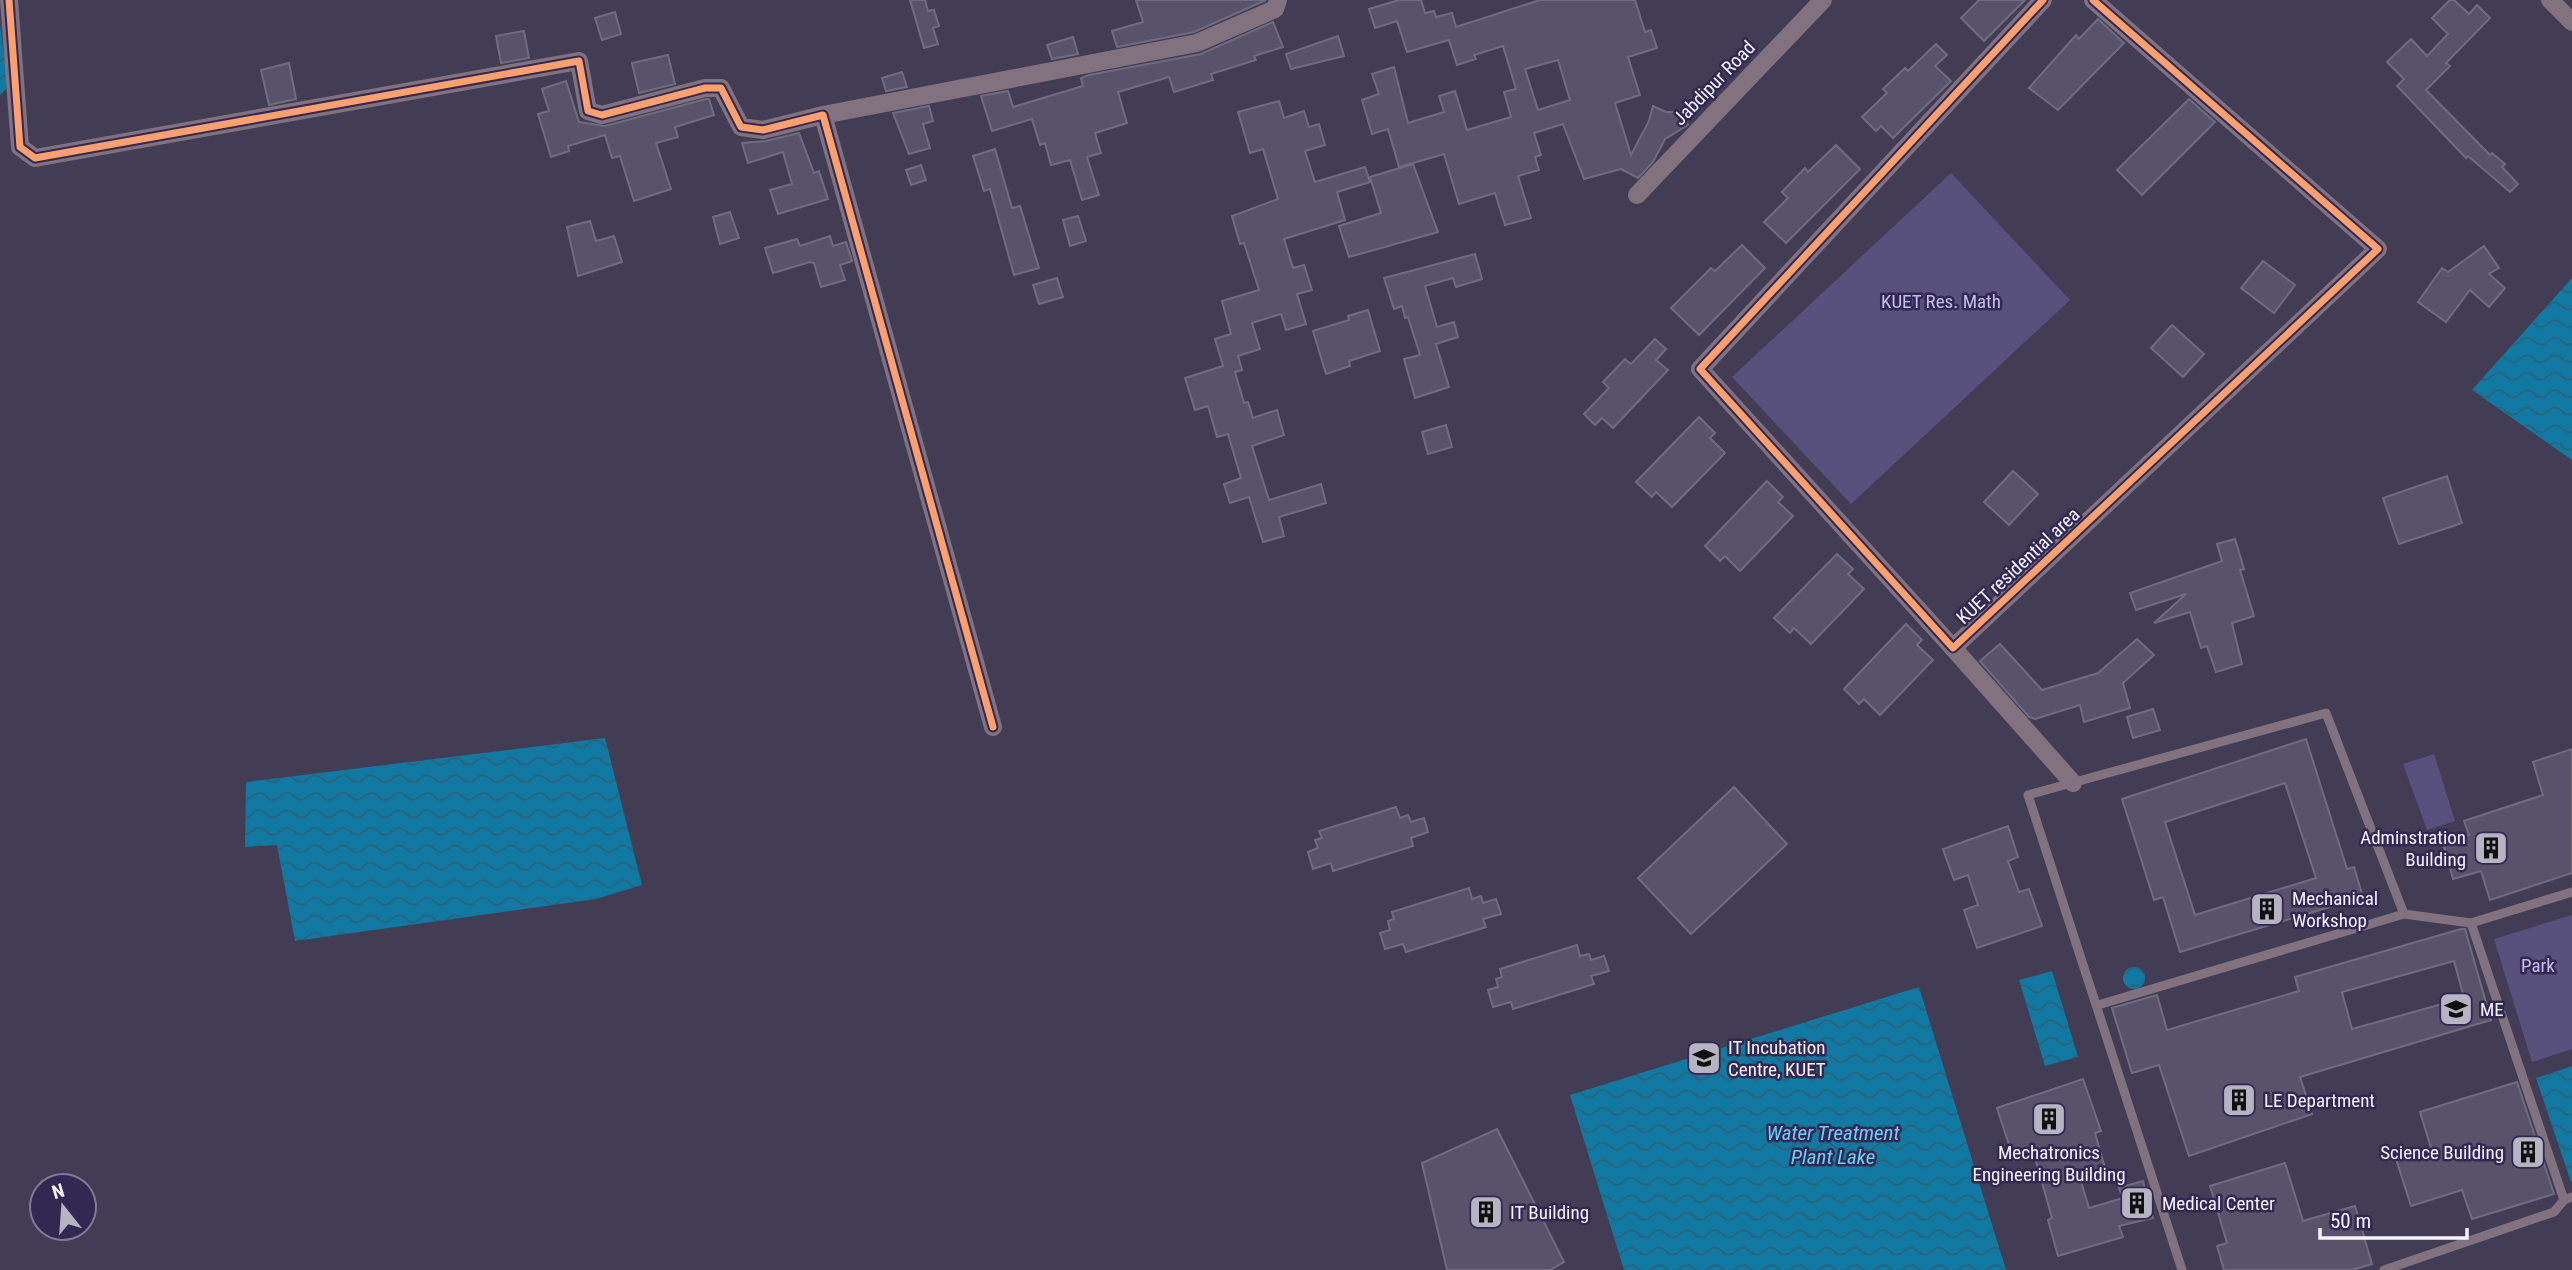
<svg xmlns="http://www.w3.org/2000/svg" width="2572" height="1270" font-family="'Roboto Condensed',sans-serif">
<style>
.green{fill:#58517d}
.water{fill:url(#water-waves)}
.building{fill:#58526b;stroke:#706c80;stroke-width:2;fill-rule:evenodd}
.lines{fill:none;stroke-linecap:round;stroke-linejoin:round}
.lane{stroke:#82727f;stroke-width:9}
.street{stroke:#82727f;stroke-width:18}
.cycleway-casing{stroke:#322953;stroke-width:11}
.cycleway{stroke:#fca06f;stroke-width:7}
.labels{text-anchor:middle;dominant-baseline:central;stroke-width:5;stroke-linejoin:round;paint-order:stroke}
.street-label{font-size:19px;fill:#f4f3fe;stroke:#322953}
.park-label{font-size:19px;fill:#c5bcf8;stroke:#322953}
.poi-label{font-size:19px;fill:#f4f3fe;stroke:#322953;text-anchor:start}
.water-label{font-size:21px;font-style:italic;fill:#6dcefd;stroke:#322953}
</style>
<defs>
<pattern id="water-waves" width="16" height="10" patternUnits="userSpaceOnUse" patternTransform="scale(1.75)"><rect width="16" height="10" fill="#1179a2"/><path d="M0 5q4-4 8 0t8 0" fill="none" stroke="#2a637b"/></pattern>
</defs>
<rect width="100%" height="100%" fill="#423d55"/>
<g class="green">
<polygon points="1951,173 2070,300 1851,504 1732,377"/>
<polygon points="2434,754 2455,821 2427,830 2403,764"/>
<polygon points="2572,915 2572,1049 2532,1062 2494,939"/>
</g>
<g class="water">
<polygon points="0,23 8,87 0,95"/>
<polygon points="2572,278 2572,460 2472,390"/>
<polygon points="605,738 642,885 596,899 295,941 277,845 245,847 246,782"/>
<circle cx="2134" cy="978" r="11"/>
<polygon points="2052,971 2078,1057 2045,1066 2019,980"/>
<polygon points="1919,987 2006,1270 1624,1270 1570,1095"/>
<polygon points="2572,1066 2572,1181 2571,1182 2536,1078"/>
</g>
<g class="building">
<polygon points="910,0 925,0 928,11 934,10 939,26 933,28 938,44 924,48"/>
<polygon points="1136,0 1266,0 1194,32 1117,47 1112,31 1143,22"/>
<path d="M1399,0h22l4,13 9,-2 2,6 16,-4 4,14 84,-27h95l10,32 6,-2 6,18 -29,9 12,38 -25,8 16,52 18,-34 4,-15 13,6h15l7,13 -23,14 -12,23 -15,16 -17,-9 -37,10 -21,-55 -29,9 7,22 -6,2 4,13 -21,6 13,42 -26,7 -10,-32 -36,11 -15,-50 -45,13 -11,-38 -16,5 -10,-34 17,-6 -7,-20 22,-7 14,56 36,-11 -5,-16 16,-5 12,39 44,-13 -7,-25 12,-3 -13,-43 -29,9 2,4 -19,6 -8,-25 -42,12 -10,-31 -22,7 -6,-19zM1558,60l12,40 -32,10 -13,-41z"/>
<polygon points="1979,0 2025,0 1984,41 1961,18"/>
<polygon points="2450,0 2454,0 2469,14 2477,5 2490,18 2446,63 2450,66 2426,90 2490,155 2492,153 2505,164 2502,167 2518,184 2510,192 2468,156 2466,158 2397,86 2404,79 2387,62 2411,39 2427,56 2448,34 2432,18"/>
<polygon points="615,12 621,34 602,40 595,18"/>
<polygon points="2098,19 2124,43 2058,110 2029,88 2076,35 2079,39"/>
<polygon points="1273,22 1283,47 1254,56 1256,60 1211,74 1213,80 1174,92 1169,77 1118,92 1127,123 1095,133 1101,153 1087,157 1099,195 1082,200 1070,160 1051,165 1045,143 1040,145 1032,119 992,131 981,96 1008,91 1013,107 1083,86 1081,78 1089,75 1201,54"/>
<polygon points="524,31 529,58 501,63 496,36"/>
<polygon points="1338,36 1344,56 1291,69 1286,54"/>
<polygon points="1073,37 1078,54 1052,59 1047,45"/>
<polygon points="1936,44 1947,55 1935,66 1951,81 1893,138 1881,126 1876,131 1862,117 1887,93 1883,89 1905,68 1908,71"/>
<polygon points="668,55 675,84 639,93 632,63"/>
<polygon points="289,63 296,99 269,105 261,70"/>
<polygon points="902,72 907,87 886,91 882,78"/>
<polygon points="566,81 579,122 605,126 706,99 709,99 714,115 675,127 678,137 656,143 671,189 634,201 620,156 612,158 605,135 568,146 569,151 551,157 538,114 549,111 542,89"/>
<polygon points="2189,99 2215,122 2142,195 2117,170"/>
<polygon points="1279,101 1284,118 1304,111 1309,127 1319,124 1325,145 1305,151 1315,182 1365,167 1370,182 1337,192 1345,220 1284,239 1293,268 1304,265 1312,290 1297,294 1306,324 1286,330 1281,314 1252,323 1260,349 1238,356 1242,370 1235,372 1244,403 1248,402 1253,418 1277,410 1284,435 1252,446 1269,500 1321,484 1326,503 1279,517 1284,536 1263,542 1249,497 1230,503 1224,484 1241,478 1228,434 1217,437 1208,406 1195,410 1185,378 1223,366 1215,339 1231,334 1222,301 1259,290 1244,243 1240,244 1232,216 1278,199 1263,149 1250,153 1238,112"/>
<polygon points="929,106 933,121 923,124 930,148 909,154 893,113"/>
<polygon points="799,133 814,173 819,171 828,199 778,214 770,190 792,184 783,152 748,163 742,143 766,141"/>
<polygon points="1836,145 1860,169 1786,243 1764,222 1788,198 1782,192 1805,168 1808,172"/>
<polygon points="995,149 1012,208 1020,206 1039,268 1014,275 990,189 984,191 973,156"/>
<polygon points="1413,164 1438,232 1349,257 1339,226 1381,213 1370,177"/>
<polygon points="921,165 926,180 911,185 906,170"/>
<polygon points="730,212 739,238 720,244 713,217"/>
<polygon points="1078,216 1086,241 1070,246 1063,220"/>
<polygon points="590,221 596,241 614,236 622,262 578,276 567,227"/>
<polygon points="830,236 833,246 846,242 852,261 840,265 845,280 821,287 814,263 810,262 773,273 765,248 797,239 800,246"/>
<polygon points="1742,245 1765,268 1699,335 1671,308 1711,268 1715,271"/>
<polygon points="2484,246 2499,268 2489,274 2505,288 2489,307 2470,290 2446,322 2418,302 2442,268 2448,272"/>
<polygon points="1475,254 1482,279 1456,287 1453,278 1425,286 1437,327 1454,322 1458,337 1436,344 1449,387 1415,398 1404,359 1420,355 1408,317 1405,318 1402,306 1394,309 1384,278"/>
<polygon points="2263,261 2295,285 2274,313 2241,288"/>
<polygon points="1057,278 1063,297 1039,304 1033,285"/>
<polygon points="1368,310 1380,351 1349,361 1350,366 1326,374 1313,331 1349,320 1348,316"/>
<polygon points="2172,325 2204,354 2183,377 2151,348"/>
<polygon points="1655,339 1666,349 1656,360 1668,370 1613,428 1602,418 1595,425 1584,414 1609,388 1603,382 1625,359 1631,364"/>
<polygon points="1699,417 1715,433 1710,438 1725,453 1672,507 1656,492 1652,497 1636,482"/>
<polygon points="1446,425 1452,447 1428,454 1422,432"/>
<polygon points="2013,471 2038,494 2009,525 1984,502"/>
<polygon points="2447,476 2462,523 2399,544 2383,498"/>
<polygon points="1767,481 1783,497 1778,502 1793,516 1740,571 1725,556 1720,561 1705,546"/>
<polygon points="2235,539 2244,569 2240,570 2254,616 2232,623 2242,664 2216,672 2207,646 2201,648 2190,612 2154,623 2186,594 2136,610 2130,593 2222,561 2217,544"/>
<polygon points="1837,554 1853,569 1848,574 1864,589 1811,644 1794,628 1790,633 1774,618"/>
<polygon points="1906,624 1922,640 1917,645 1933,660 1880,715 1864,699 1859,704 1844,689"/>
<polygon points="2137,639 2154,655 2123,683 2130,708 2084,722 2080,705 2035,719 2029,717 1980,661 2000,644 2042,690 2098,673"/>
<polygon points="2153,709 2160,730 2133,738 2127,717"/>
<path d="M2306,739l41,130 7,-2 9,30 -183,55 -17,-55 -9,3 -32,-101zM2285,783l31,95 -121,37 -30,-93z"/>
<polygon points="2572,749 2572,873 2490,900 2481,871 2453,879 2443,843 2469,835 2464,821 2543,795 2533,762"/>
<polygon points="1734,787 1787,844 1691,934 1638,878"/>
<polygon points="1396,807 1400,818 1408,815 1411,822 1424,818 1428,832 1411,838 1413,846 1333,871 1331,863 1313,869 1308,852 1318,848 1315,840 1322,838 1319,831"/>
<polygon points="2008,826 2018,857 2008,861 2019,892 2029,889 2042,926 1977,948 1964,910 1978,905 1968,875 1954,880 1943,849"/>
<polygon points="1469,888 1472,899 1481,896 1483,903 1496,899 1501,914 1483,919 1486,927 1406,952 1403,944 1385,949 1380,933 1390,930 1388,921 1394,919 1392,912"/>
<path d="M2461,929h4l26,91 -191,57 12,37 -123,42 -30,-91 -27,8 -20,-65 45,-13 10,35 132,-39 -4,-14zM2454,961l10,37 -112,31 -10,-37z"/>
<polygon points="1577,945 1580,956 1589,954 1591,960 1604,956 1609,971 1591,976 1594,984 1513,1009 1511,1002 1493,1007 1488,990 1498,987 1496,979 1502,977 1500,969"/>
<polygon points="2083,1079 2101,1131 2095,1133 2105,1168 2079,1175 2089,1208 2123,1198 2119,1188 2143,1181 2153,1218 2119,1226 2123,1237 2058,1256 2048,1220 2052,1218 2034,1154 2014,1160 1997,1108"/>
<polygon points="2517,1082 2554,1194 2472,1219 2462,1190 2411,1206 2396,1159 2431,1148 2420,1112"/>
<polygon points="1497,1129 1564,1262 1550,1270 1447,1270 1422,1163"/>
<polygon points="2285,1163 2303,1221 2355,1206 2372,1264 2352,1270 2224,1270 2217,1246 2227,1243 2210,1186"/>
</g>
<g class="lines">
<g class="lane">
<polyline points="2471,923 2564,1200 2572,1197"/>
<polyline points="2098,1005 2404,914"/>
<polyline points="2182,1270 2028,795 2326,713 2404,914 2471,923 2572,892"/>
<polyline points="2384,1270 2554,1212 2564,1200"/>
</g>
<g class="street">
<polyline points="9,0 20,147 35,158 579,61 588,111 602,115 705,88 721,88 741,127 763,130 823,115 993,727"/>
<polyline points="2043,0 1700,369 1953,648 2378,249 2093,0"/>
<polyline points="2550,0 2572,22"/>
<polyline points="823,115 1197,43 1275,9 1278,0"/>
<polyline points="1637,195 1823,0"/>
<polyline points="1953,648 2073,783"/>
</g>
<g class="cycleway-casing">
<g id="cycleway">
<polyline points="9,0 20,147 35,158 579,61 588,111 602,115 705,88 721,88 741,127 763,130 823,115 993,727"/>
<polyline points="2043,0 1700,369 1953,648 2378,249 2093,0"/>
</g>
</g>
<use href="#cycleway" class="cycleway"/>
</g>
<defs>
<g id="building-square" transform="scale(1.75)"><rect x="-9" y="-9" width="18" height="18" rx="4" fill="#b6b3c3" stroke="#322953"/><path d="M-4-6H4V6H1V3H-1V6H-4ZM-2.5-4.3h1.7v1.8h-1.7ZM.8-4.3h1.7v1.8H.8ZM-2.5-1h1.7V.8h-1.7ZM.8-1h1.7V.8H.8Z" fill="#111"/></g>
<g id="school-square" transform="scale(1.75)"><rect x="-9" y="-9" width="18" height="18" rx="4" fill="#b6b3c3" stroke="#322953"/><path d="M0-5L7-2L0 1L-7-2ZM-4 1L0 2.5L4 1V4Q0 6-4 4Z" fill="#111"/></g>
<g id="university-square" transform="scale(1.75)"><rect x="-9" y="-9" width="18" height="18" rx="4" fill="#b6b3c3" stroke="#322953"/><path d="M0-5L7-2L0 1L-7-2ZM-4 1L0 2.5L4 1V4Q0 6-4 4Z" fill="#111"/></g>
</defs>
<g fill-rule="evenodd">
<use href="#building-square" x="2491" y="848"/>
<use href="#building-square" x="2267" y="909"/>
<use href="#school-square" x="2456" y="1009"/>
<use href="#university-square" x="1704" y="1058"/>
<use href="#building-square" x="2239" y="1100"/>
<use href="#building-square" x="2049" y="1119"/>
<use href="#building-square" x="2528" y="1152"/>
<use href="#building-square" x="2137" y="1203"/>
<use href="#building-square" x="1486" y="1212"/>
</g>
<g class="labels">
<g class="street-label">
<text transform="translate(1714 83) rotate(-46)">Jabdipur Road</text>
<text transform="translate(2018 566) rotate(-43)">KUET residential area</text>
</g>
<g class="park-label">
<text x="1941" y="301">KUET Res. Math</text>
<text x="2538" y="965">Park</text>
</g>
<g class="poi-label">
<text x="2466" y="837" text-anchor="end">Adminstration<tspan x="2466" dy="22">Building</tspan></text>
<text x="2292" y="898">Mechanical<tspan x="2292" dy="22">Workshop</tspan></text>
<text x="2480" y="1009">ME</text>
<text x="1728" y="1047">IT Incubation<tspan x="1728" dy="22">Centre, KUET</tspan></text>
<text x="2264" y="1100">LE Department</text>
<text x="2049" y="1152" text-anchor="middle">Mechatronics<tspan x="2049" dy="22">Engineering Building</tspan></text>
<text x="2504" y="1152" text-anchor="end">Science Building</text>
<text x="2162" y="1203">Medical Center</text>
<text x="1510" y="1212">IT Building</text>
</g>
<g class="water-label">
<text x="1833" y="1133">Water Treatment<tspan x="1833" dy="24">Plant Lake</tspan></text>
</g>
</g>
<g transform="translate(63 1207) rotate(343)"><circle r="33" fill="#322953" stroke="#807a97" stroke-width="2"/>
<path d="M0-5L12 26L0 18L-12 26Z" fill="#b6b3c3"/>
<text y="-10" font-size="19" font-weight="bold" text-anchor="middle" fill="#f4f3fe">N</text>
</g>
<path d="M2320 1228v10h147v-10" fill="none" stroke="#f4f3fe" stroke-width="3.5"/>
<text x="2330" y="1228" font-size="21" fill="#f4f3fe" stroke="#322953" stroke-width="5" paint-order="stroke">50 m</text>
</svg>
